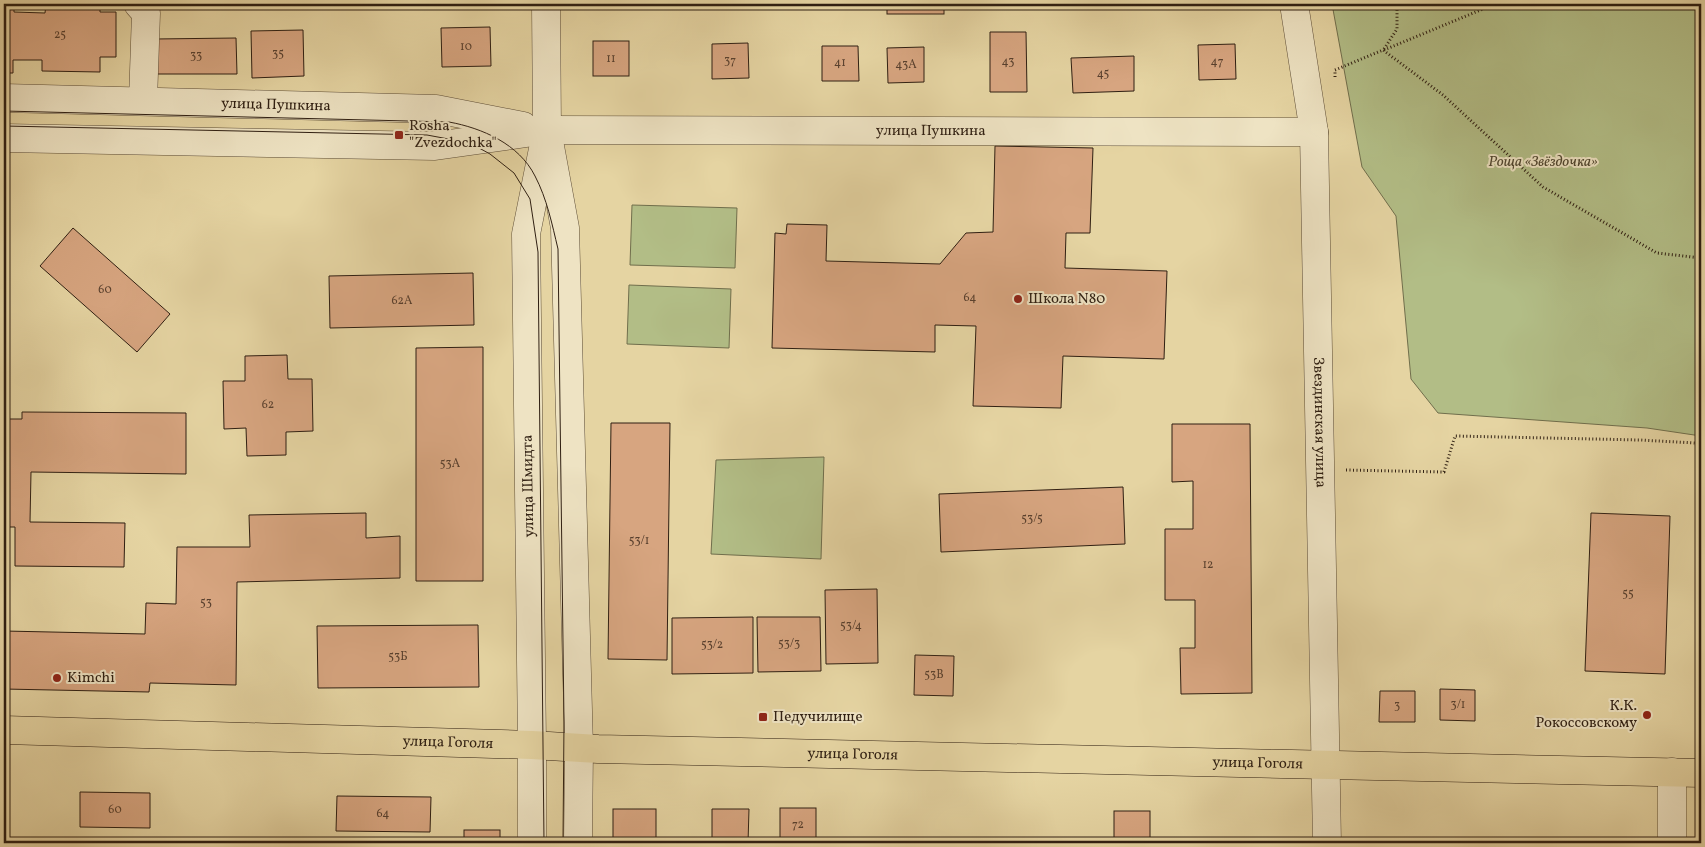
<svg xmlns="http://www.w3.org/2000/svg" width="1705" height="847" font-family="Vollkorn,serif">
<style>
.green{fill:#b2bd86;stroke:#706e4c}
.building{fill:#d7a580;stroke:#2f1f12}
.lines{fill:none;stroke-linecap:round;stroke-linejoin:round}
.minor-casing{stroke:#5c4c36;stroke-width:29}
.major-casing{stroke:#2f1f12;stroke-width:29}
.path{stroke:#2f1f12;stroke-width:3;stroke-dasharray:1 2.5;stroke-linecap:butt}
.minor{stroke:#eee3c3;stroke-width:28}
.major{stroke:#e5d4a2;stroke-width:28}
.tram{stroke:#2f1f12;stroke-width:1}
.poi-dot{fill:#8f2418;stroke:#eee3c3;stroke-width:2}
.labels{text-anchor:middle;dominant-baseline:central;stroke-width:4;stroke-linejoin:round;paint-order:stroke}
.number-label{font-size:12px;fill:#59402e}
.street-label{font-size:15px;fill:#2f1f12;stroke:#eee3c3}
.poi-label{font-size:15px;fill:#2f1f12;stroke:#eee3c3;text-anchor:start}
.park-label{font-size:15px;font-style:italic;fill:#50462f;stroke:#eee3c3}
</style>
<rect width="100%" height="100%" fill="#e5d4a2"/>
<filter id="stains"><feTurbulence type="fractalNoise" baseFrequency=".004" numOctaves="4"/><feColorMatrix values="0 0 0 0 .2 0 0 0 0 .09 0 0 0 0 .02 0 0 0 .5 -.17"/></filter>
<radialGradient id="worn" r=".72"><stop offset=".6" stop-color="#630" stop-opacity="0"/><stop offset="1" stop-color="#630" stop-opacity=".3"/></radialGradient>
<g class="green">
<polygon points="1332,4 1701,4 1701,436 1647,428 1438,413 1411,379 1396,216 1362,167"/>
<polygon points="632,205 737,208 735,268 630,265"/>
<polygon points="629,285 731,289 729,348 627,344"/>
<polygon points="824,457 821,559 711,554 716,460"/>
</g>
<g class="building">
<polygon points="4,4 14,4 14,12 45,13 46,4 100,4 100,12 116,12 116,57 100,57 100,72 42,71 42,60 13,60 13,73 4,73"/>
<rect x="887" y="4" width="57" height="10"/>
<polygon points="490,27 491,66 442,67 441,28"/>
<polygon points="303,30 304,76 252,78 251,31"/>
<polygon points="990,32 1026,32 1027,92 990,92"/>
<polygon points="236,38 237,74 155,74 155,39"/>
<rect x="593" y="41" width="36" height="35"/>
<polygon points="748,43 749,78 712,79 712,44"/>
<polygon points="1235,44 1236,79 1199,80 1198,45"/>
<polygon points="822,46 858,46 859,81 822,81"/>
<polygon points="924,47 924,82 888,83 887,48"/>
<polygon points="1134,56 1134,91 1073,93 1071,58"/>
<polygon points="995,146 1093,148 1090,233 1066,233 1065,268 1167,271 1164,359 1063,356 1061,408 973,406 976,326 935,325 935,352 772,348 775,233 786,234 787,224 827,225 826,261 940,264 966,233 993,232"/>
<polygon points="73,228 170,314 137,352 40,266"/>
<polygon points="473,273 474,325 330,328 329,276"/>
<polygon points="483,347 483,581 416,581 416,348"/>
<polygon points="287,355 288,379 312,379 313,431 286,432 286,455 247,456 246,428 224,429 223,381 245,381 245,356"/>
<polygon points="22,412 186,413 186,474 31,472 30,522 125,523 124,567 15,566 15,527 5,527 6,419 22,419"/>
<polygon points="611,423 670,423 667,660 608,659"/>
<polygon points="1172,424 1250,424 1252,693 1181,694 1180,648 1195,648 1195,600 1165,600 1165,529 1193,529 1193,481 1172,482"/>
<polygon points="1123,487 1125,544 941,552 939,494"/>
<polygon points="366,513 366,538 400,536 400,578 237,582 236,685 150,683 149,692 4,689 4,631 145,634 146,603 176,604 177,547 250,547 249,515"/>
<polygon points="1591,513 1670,516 1665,674 1585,671"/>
<polygon points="877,589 878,663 826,664 825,590"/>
<polygon points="753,617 753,673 672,674 672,618"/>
<polygon points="757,617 820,617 821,671 758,672"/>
<polygon points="478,625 479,687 318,688 317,626"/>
<polygon points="915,655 954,656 953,696 914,695"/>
<polygon points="1440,689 1475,690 1475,721 1440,720"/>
<polygon points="1380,691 1415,691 1415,722 1379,722"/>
<polygon points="80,792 150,793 150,828 80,827"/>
<polygon points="337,796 431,797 430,832 336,831"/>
<rect x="780" y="808" width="36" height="35"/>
<rect x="613" y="809" width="43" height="34"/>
<polygon points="712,809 749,809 748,843 712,843"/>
<rect x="1114" y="811" width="36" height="32"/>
<rect x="464" y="830" width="36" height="13"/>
<rect x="1237" y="841" width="36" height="2"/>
</g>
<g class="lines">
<g class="minor-casing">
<g id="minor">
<polyline points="138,4 146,13 143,101"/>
<polyline points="546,4 547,130 565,228 579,748 578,843"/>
<path id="s1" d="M1294,4l20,128 13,711"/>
<path id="s2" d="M4,98l432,11 87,17"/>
<path id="s3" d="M4,138l431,8 112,-16 767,2"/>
<polyline points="532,843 532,745 526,234 544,144"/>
<polyline points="1672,843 1672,772"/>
</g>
</g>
<g class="major-casing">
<g id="major">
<path id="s4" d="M4,730l528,15 66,4 1103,24"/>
</g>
</g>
<g class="path">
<polyline points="1384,49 1397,29 1397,4"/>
<polyline points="1384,50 1495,4"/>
<polyline points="1335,77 1335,70 1383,50 1443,95 1543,187 1657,253 1701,258"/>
<polyline points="1346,470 1444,472 1455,436 1640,440 1695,443 1701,454"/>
</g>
<use href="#minor" class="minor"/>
<use href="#major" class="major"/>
<g class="tram">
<path d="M4,111l445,11c33,6 70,22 86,54 12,23 17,48 23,73l6,473 -1,121"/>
<polyline points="4,126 427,135 470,143 490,154 514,173 530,199 538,252 544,843"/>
</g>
</g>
<g class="poi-dot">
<rect x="394" y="130" width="10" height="10" rx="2.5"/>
<circle cx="1018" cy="299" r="5"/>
<circle cx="57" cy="678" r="5"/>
<circle cx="1647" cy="715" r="5"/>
<rect x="758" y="712" width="10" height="10" rx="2.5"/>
</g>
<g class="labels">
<g class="number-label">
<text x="60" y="35">25</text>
<text x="466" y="47">10</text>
<text x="278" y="54">35</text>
<text x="196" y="56">33</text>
<text x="611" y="59">11</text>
<text x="730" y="61">37</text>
<text x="1008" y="62">43</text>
<text x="1217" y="62">47</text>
<text x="840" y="63">41</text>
<text x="906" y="65">43А</text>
<text x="1103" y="74">45</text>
<text x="105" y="290">60</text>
<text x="970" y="298">64</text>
<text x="402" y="301">62А</text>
<text x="268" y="405">62</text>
<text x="450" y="464">53А</text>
<text x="1032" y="519">53/5</text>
<text x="639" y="541">53/1</text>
<text x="1208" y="565">12</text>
<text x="1628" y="594">55</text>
<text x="206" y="603">53</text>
<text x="851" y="626">53/4</text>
<text x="789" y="644">53/3</text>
<text x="712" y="645">53/2</text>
<text x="398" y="657">53Б</text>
<text x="934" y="675">53В</text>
<text x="1458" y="705">3/1</text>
<text x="1397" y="706">3</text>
<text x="115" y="810">60</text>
<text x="383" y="814">64</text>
<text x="798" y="825">72</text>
</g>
<g class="street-label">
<text stroke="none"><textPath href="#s2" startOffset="272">улица Пушкина</textPath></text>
<text stroke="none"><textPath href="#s3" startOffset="928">улица Пушкина</textPath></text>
<text stroke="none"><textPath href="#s1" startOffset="420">Звездинская улица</textPath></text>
<text transform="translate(529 486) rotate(-91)">улица Шмидта</text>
<text stroke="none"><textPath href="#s4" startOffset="444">улица Гоголя</textPath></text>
<text stroke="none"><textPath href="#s4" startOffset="849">улица Гоголя</textPath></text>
<text stroke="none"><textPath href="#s4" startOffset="1254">улица Гоголя</textPath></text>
</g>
<g class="poi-label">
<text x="409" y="126">Rosha<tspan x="409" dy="17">"Zvezdochka"</tspan></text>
<text x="1028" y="299">Школа N80</text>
<text x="67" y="678">Kimchi</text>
<text x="1637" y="706" text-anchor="end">К.К.<tspan x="1637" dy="17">Рокоссовскому</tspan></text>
<text x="773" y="717">Педучилище</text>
</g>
<g class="park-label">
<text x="1543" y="162">Роща «Звёздочка»</text>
</g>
</g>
<rect width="1705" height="847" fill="none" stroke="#e5d4a2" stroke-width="20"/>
<rect x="5" y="5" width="1695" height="837" fill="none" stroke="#2f1f12" stroke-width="2.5"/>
<rect x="10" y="10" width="1685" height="827" fill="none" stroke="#2f1f12"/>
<rect width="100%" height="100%" filter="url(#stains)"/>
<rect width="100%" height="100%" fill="url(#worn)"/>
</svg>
